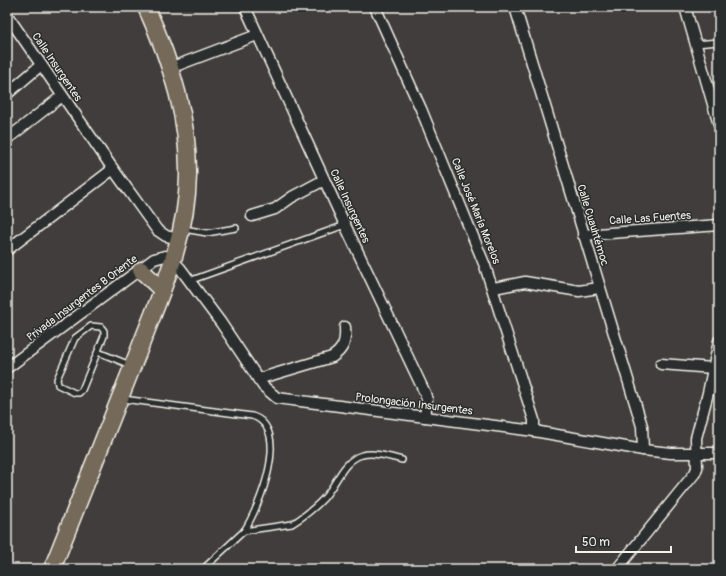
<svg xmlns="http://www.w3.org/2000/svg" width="726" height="576" font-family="Pangolin,sans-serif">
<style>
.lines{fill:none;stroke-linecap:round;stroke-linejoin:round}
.service-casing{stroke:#f4f1e8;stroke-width:8}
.minor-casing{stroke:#f4f1e8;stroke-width:13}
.primary-casing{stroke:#f4f1e8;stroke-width:19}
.service{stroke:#2a2d2e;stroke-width:5}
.minor{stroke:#2a2d2e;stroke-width:10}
.primary{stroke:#746a5a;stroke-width:16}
.labels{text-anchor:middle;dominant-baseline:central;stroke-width:3;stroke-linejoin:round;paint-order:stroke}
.street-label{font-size:11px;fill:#f4f1e8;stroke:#2a2d2e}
</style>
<rect width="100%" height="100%" fill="#403d3c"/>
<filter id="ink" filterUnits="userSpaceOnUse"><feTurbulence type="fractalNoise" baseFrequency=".025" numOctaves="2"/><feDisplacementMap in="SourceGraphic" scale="8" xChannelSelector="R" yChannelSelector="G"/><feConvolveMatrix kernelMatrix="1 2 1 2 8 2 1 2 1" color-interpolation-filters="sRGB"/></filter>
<g filter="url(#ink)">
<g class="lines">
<g class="service-casing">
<g id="service">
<polyline points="695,44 719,42"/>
<polyline points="184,229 207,233 236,228"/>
<polyline points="189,281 345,225"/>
<polygon points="91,326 101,327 104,331 104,336 82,390 79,393 75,393 58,385 57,379 75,338"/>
<polyline points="98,352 130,365"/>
<path d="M123,399l129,17c40,12 7,92 -8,115l-41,38"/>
<path d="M244,531l48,-7c11,-7 23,-16 32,-26 12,-13 19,-38 38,-43 13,-3 28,2 40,5"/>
</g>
</g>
<g class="minor-casing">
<g id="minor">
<polyline points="245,7 345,225 425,393 427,400 425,417"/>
<polyline points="375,7 421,109 485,266 534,420 534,431"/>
<polyline points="515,7 642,426 643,450"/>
<polyline points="685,7 719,125"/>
<polyline points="7,15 113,169 157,230 166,236 179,239"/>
<polyline points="170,68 257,35"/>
<polyline points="7,94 41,65"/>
<polyline points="7,139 62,96"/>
<polyline points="252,216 275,209 292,197 324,180"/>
<polyline points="583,235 719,225"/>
<polyline points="7,250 113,169"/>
<polyline points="494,288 525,282 579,291 599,288"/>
<polyline points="661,364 713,368"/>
<polyline points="7,368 154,259 165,256 174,262 180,268 221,323 263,386 277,398 534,431 643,450 671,453 719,453"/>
<path d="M258,379l74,-22c12,-8 14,-16 13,-30"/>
<polyline points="617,569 695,473 697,468 696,438 708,393 719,341"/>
</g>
</g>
<g class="primary-casing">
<g id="primary">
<polyline points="141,270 162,290"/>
<path d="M52,569c28,-71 57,-142 85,-214 22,-58 50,-115 51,-179 1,-58 -18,-117 -42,-169"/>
</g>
</g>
<use href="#service" class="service"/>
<use href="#minor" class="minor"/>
<use href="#primary" class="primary"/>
</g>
</g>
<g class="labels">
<g class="street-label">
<text transform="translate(57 67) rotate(56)">Calle Insurgentes</text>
<text transform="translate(350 206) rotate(65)">Calle Insurgentes</text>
<text transform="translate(476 211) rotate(68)">Calle José María Morelos</text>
<text transform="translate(650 218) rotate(-4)">Calle Las Fuentes</text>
<text transform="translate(593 225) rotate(73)">Calle Cuauhtémoc</text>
<text transform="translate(82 298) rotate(-37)">Privada Insurgentes B Oriente</text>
<text transform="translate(414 404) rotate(7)">Prolongación Insurgentes</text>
</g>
</g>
<rect width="726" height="576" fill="none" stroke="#2a2d2e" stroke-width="24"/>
<rect x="12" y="12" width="702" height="552" fill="none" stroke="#f4f1e8" stroke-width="1.5" filter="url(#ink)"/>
<path d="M576 546v6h95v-6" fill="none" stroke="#f4f1e8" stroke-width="2"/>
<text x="582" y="546" font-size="12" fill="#f4f1e8" stroke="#2a2d2e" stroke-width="3" paint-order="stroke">50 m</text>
</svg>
